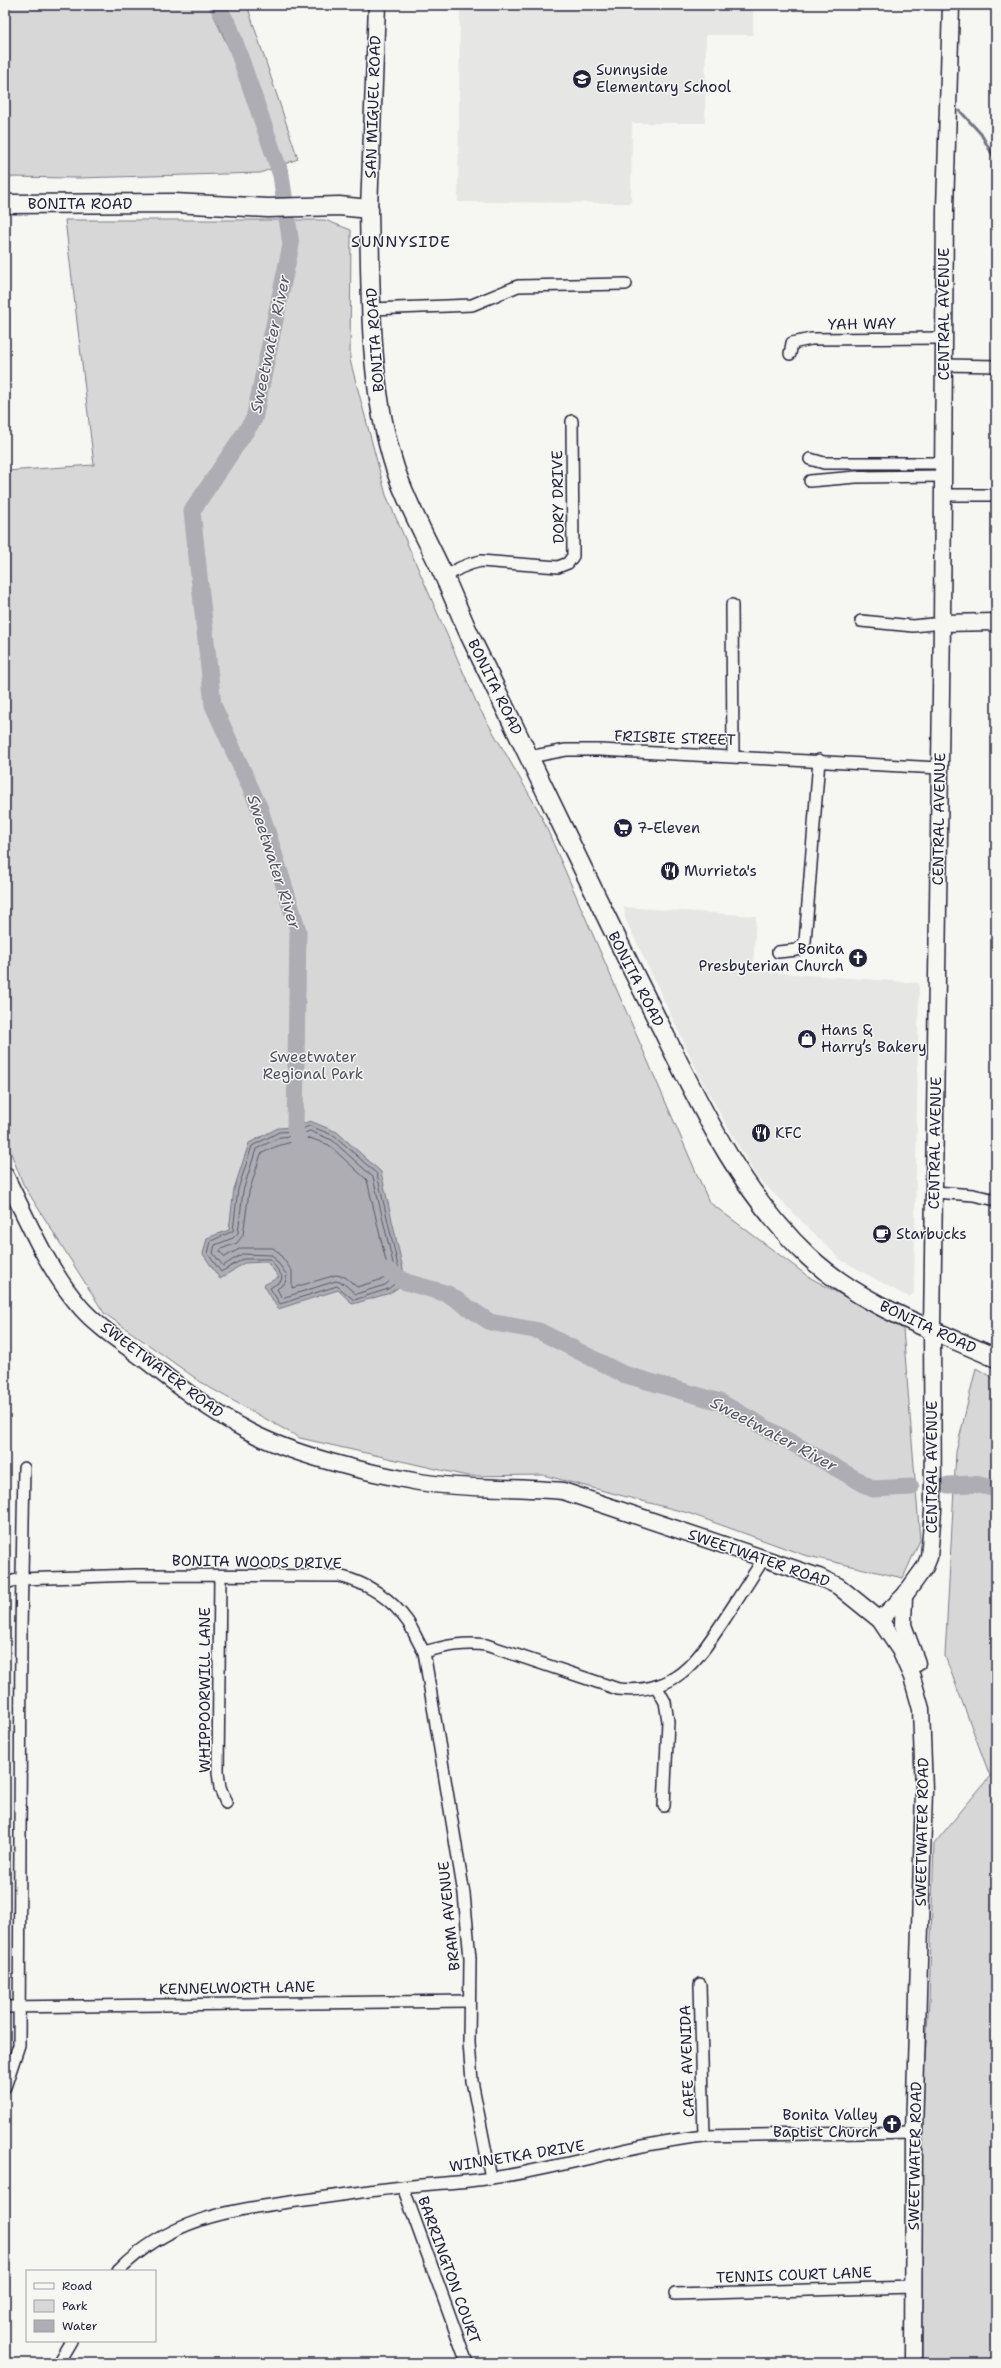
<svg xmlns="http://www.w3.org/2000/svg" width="1001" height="2368" font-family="'Shantell Sans',sans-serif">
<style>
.built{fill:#e6e6e4}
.green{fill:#d7d7d7;stroke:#7c7c89}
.water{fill:#adadb3;stroke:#757583}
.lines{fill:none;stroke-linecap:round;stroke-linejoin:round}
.shore{stroke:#5a5a6b;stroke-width:1}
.stream{stroke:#757583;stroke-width:3}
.river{stroke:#adadb3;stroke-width:17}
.street-casing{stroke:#22223b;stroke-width:14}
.secondary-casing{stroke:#22223b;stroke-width:19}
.primary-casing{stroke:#22223b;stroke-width:21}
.street{stroke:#f6f6f2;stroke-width:11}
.secondary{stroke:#f6f6f2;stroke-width:16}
.primary{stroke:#f6f6f2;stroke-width:18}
.labels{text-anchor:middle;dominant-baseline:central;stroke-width:3;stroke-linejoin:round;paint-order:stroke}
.poi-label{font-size:15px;fill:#22223b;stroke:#f6f6f2;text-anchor:start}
.street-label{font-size:15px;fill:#22223b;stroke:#f6f6f2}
.park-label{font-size:15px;fill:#4f4f62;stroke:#f6f6f2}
.neighbourhood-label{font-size:16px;letter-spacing:1px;fill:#22223b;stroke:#f6f6f2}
.water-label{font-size:16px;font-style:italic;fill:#535365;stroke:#f6f6f2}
</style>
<rect width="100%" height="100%" fill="#f6f6f2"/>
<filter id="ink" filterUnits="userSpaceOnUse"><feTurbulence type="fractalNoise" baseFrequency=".025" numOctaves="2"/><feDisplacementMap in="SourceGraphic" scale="8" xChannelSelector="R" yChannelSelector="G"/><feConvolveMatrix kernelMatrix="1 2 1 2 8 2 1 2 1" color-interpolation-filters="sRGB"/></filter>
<g filter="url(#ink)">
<g class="built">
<polygon points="460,5 753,5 753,35 706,35 705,123 632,123 631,203 458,202"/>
<polygon points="624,907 756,916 753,971 919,983 914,1293 909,1297 899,1292 841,1260 756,1176 704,1085 625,918"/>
</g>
<g class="green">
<polygon points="5,5 247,5 298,159 260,173 77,178 5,177"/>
<polygon points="65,220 325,220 351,230 350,360 386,495 478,706 540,813 709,1202 809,1277 903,1329 920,1540 903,1578 804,1555 688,1513 543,1475 467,1476 300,1438 205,1385 104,1313 23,1184 5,1138 5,471 94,465"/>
<polygon points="976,1368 996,1380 996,2363 922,2363 922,2102 929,2000 934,1844 990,1776 945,1656 956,1452"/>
</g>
<g class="water">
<polygon points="209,5 212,5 238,60 273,158 268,159 232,55"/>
<polygon points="310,1121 337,1132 381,1172 406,1282 390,1293 353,1304 338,1290 278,1309 264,1285 279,1277 267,1262 244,1263 220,1279 203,1254 207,1238 229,1230 234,1189 249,1143 278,1128 295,1127"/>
</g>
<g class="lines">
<g class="shore">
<polygon points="310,1126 335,1136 377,1174 401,1279 388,1289 354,1300 337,1286 280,1304 270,1288 281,1281 282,1276 270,1259 243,1259 221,1272 208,1254 211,1241 233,1231 238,1189 252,1146 279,1132 296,1131"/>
<polygon points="310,1131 332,1140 373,1177 396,1276 385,1285 356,1294 343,1283 336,1281 282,1298 277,1289 285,1283 287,1275 272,1255 242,1254 223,1266 213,1253 215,1245 233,1238 238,1233 243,1191 256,1149 280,1137 297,1136"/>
<path d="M310,1138l19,7 38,35 22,94 -6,5 -26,8 -12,-10 -9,-2 -44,13v-17l-13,-18 -6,-5h-32l-16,9 -5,-5 1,-3 16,-6 6,-8 6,-43 12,-38c18,-11 30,-11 49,-16z"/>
</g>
<polyline class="stream" points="960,111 981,134 996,161"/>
<g class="river">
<polyline points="217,5 230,28 281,175 291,245 254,419 192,511 213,705 260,809 298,930 295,1127 301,1149"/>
<polyline points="387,1270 406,1282 448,1294 490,1322 539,1331 623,1374 720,1402 873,1489 911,1487"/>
<polyline points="948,1485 975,1484 996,1489"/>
</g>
<g class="street-casing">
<g id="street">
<polyline points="372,309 472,305 518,286 626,284"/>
<polyline points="790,354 792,343 811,339 944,338"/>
<polyline points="944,365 996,366"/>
<polyline points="810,459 824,463 943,463"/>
<polyline points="810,481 856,477 943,476"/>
<polyline points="942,495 996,495"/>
<path d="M445,578c10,-9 22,-14 36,-17l77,6 10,-4 5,-7 -1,-135"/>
<polyline points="732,605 733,755"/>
<polyline points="861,621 913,626 942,623"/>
<polyline points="529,757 566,750 600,750 939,768"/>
<polyline points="778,952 797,950 805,942 819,760"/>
<polyline points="935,1192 973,1195 996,1200"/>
<polyline points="220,1576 218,1772 220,1788 226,1803"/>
<path d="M5,1583l16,-4 114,-4 204,1c28,7 52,22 69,46 6,10 10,20 16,30l40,242 6,64 -1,85 3,38 19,97"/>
<path d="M424,1652c21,-6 40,-10 62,-7l132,44c57,6 78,-27 106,-69 13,-20 27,-41 40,-62"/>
<polyline points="656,1686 665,1702 668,1721 664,1806"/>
<polyline points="700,1984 704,2136"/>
<polyline points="5,2007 469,2001"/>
<polyline points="5,2087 19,2045 21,1630 24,1468"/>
<polyline points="403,2187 467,2363"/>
<path d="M118,2271c54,-55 115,-61 187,-71 33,-4 65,-10 98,-13 29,-4 59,-4 88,-9 72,-10 141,-34 213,-42l210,-4"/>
<polyline points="675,2294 913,2287"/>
<polyline points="58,2363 71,2341"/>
</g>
</g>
<g class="secondary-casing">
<g id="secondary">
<polyline points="369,209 377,5"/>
<polyline points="942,623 996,622"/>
<path d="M5,1175c23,46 43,96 77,134 17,19 41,34 62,50 33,26 66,52 104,72 45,24 120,42 171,51 48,8 96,4 144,9l256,86 19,9 42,34 20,30 12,27 9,32 3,81 -10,342 -1,231"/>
<polyline points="904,1596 903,1625 917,1663"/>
<polyline points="880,1620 904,1596 925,1567 929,1557 933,1511 932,1329 942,623 945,209 951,5"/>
</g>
</g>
<g class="primary-casing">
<path id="primary" d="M5,204l169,-1 94,5 71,-2 30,3c2,87 -1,175 26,259 12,37 32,71 48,106 10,21 18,43 28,64 19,39 38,78 57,117 44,91 87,182 133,272 41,83 80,166 148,230 53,49 123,72 187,101"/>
</g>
<use href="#street" class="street"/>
<use href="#secondary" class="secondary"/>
<use href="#primary" class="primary"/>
</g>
</g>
<defs>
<g id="school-disc" transform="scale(1)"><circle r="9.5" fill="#22223b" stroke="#f6f6f2"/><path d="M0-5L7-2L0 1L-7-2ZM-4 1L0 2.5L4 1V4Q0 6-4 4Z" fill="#fff"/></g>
<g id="supermarket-disc" transform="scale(1)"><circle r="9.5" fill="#22223b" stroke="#f6f6f2"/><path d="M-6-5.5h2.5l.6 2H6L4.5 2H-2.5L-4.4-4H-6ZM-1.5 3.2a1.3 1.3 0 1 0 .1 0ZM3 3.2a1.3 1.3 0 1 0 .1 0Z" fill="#fff"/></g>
<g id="restaurant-disc" transform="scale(1)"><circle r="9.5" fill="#22223b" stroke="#f6f6f2"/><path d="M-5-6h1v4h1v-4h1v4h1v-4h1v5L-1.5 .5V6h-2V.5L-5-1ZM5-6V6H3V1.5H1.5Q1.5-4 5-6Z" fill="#fff"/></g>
<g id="church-disc" transform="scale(1)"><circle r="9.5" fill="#22223b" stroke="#f6f6f2"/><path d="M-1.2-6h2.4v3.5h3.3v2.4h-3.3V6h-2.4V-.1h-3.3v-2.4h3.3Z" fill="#fff"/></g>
<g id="shop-disc" transform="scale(1)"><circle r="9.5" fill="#22223b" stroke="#f6f6f2"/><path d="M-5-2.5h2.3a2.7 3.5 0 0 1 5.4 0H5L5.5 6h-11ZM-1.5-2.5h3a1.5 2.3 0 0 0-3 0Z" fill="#fff"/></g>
<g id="cafe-disc" transform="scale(1)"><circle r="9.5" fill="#22223b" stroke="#f6f6f2"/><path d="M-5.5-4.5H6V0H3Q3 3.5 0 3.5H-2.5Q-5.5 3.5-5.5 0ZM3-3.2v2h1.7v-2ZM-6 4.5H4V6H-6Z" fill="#fff"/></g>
</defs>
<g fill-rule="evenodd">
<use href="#school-disc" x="582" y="79"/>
<use href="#supermarket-disc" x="623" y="828"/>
<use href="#restaurant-disc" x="670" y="871"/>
<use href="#church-disc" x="858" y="958"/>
<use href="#shop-disc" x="807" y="1039"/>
<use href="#restaurant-disc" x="761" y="1133"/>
<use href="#cafe-disc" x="882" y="1234"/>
<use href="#church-disc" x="892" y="2124"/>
</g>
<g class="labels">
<g class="poi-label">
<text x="596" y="70">Sunnyside<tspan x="596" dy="17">Elementary School</tspan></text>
<text x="637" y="828">7-Eleven</text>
<text x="684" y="871">Murrieta's</text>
<text x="844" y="949" text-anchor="end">Bonita<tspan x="844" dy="17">Presbyterian Church</tspan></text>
<text x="821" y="1030">Hans &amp;<tspan x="821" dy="17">Harry’s Bakery</tspan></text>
<text x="775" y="1133">KFC</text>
<text x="896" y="1234">Starbucks</text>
<text x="878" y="2115" text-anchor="end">Bonita Valley<tspan x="878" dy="17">Baptist Church</tspan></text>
</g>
<g class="street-label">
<text transform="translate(373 107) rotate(-88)">SAN MIGUEL ROAD</text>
<text x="80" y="204">BONITA ROAD</text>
<text transform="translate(944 314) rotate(-90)">CENTRAL AVENUE</text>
<text transform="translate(862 324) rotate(-1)">YAH WAY</text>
<text transform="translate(375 340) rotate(-94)">BONITA ROAD</text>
<text transform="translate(558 497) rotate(-91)">DORY DRIVE</text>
<text transform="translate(495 687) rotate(64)">BONITA ROAD</text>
<text transform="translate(675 738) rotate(2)">FRISBIE STREET</text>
<text transform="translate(939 819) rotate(-89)">CENTRAL AVENUE</text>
<text transform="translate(636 979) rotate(63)">BONITA ROAD</text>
<text transform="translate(935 1143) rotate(-89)">CENTRAL AVENUE</text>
<text transform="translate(928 1327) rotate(25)">BONITA ROAD</text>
<text transform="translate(162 1370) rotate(37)">SWEETWATER ROAD</text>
<text transform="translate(932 1467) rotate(-90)">CENTRAL AVENUE</text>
<text transform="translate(759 1558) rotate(19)">SWEETWATER ROAD</text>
<text transform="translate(257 1562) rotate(1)">BONITA WOODS DRIVE</text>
<text transform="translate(205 1690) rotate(-90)">WHIPPOORWILL LANE</text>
<text transform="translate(922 1832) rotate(-89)">SWEETWATER ROAD</text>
<text transform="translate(449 1916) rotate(-96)">BRAM AVENUE</text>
<text transform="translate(237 1988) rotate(-1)">KENNELWORTH LANE</text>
<text transform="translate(687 2061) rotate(-92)">CAFE AVENIDA</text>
<text transform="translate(517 2156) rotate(-9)">WINNETKA DRIVE</text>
<text transform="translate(915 2156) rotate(-89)">SWEETWATER ROAD</text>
<text transform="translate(449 2270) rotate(70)">BARRINGTON COURT</text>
<text transform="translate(794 2275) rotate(-2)">TENNIS COURT LANE</text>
</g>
<g class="park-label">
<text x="313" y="1057">Sweetwater<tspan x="313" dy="17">Regional Park</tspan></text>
</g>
<g class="neighbourhood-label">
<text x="401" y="241">SUNNYSIDE</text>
</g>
<g class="water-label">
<text transform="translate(270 344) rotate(-78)">Sweetwater River</text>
<text transform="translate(274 862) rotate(72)">Sweetwater River</text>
<text transform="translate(774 1434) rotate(28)">Sweetwater River</text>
</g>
</g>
<rect width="1001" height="2368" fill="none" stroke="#f6f6f2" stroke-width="20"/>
<rect x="10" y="10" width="981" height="2348" fill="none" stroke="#22223b" stroke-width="1.5" filter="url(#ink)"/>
<rect x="26" y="2270" width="130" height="72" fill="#f6f6f2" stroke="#a1a1a9"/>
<rect x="34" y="2283" width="20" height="6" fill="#f6f6f2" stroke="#a1a1a9"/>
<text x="62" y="2290" font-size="12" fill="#22223b">Road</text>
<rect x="34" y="2300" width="20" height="12" fill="#d7d7d7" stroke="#a1a1a9"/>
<text x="62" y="2310" font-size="12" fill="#22223b">Park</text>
<rect x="34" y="2320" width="20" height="12" fill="#adadb3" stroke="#a1a1a9"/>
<text x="62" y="2330" font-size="12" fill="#22223b">Water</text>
</svg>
